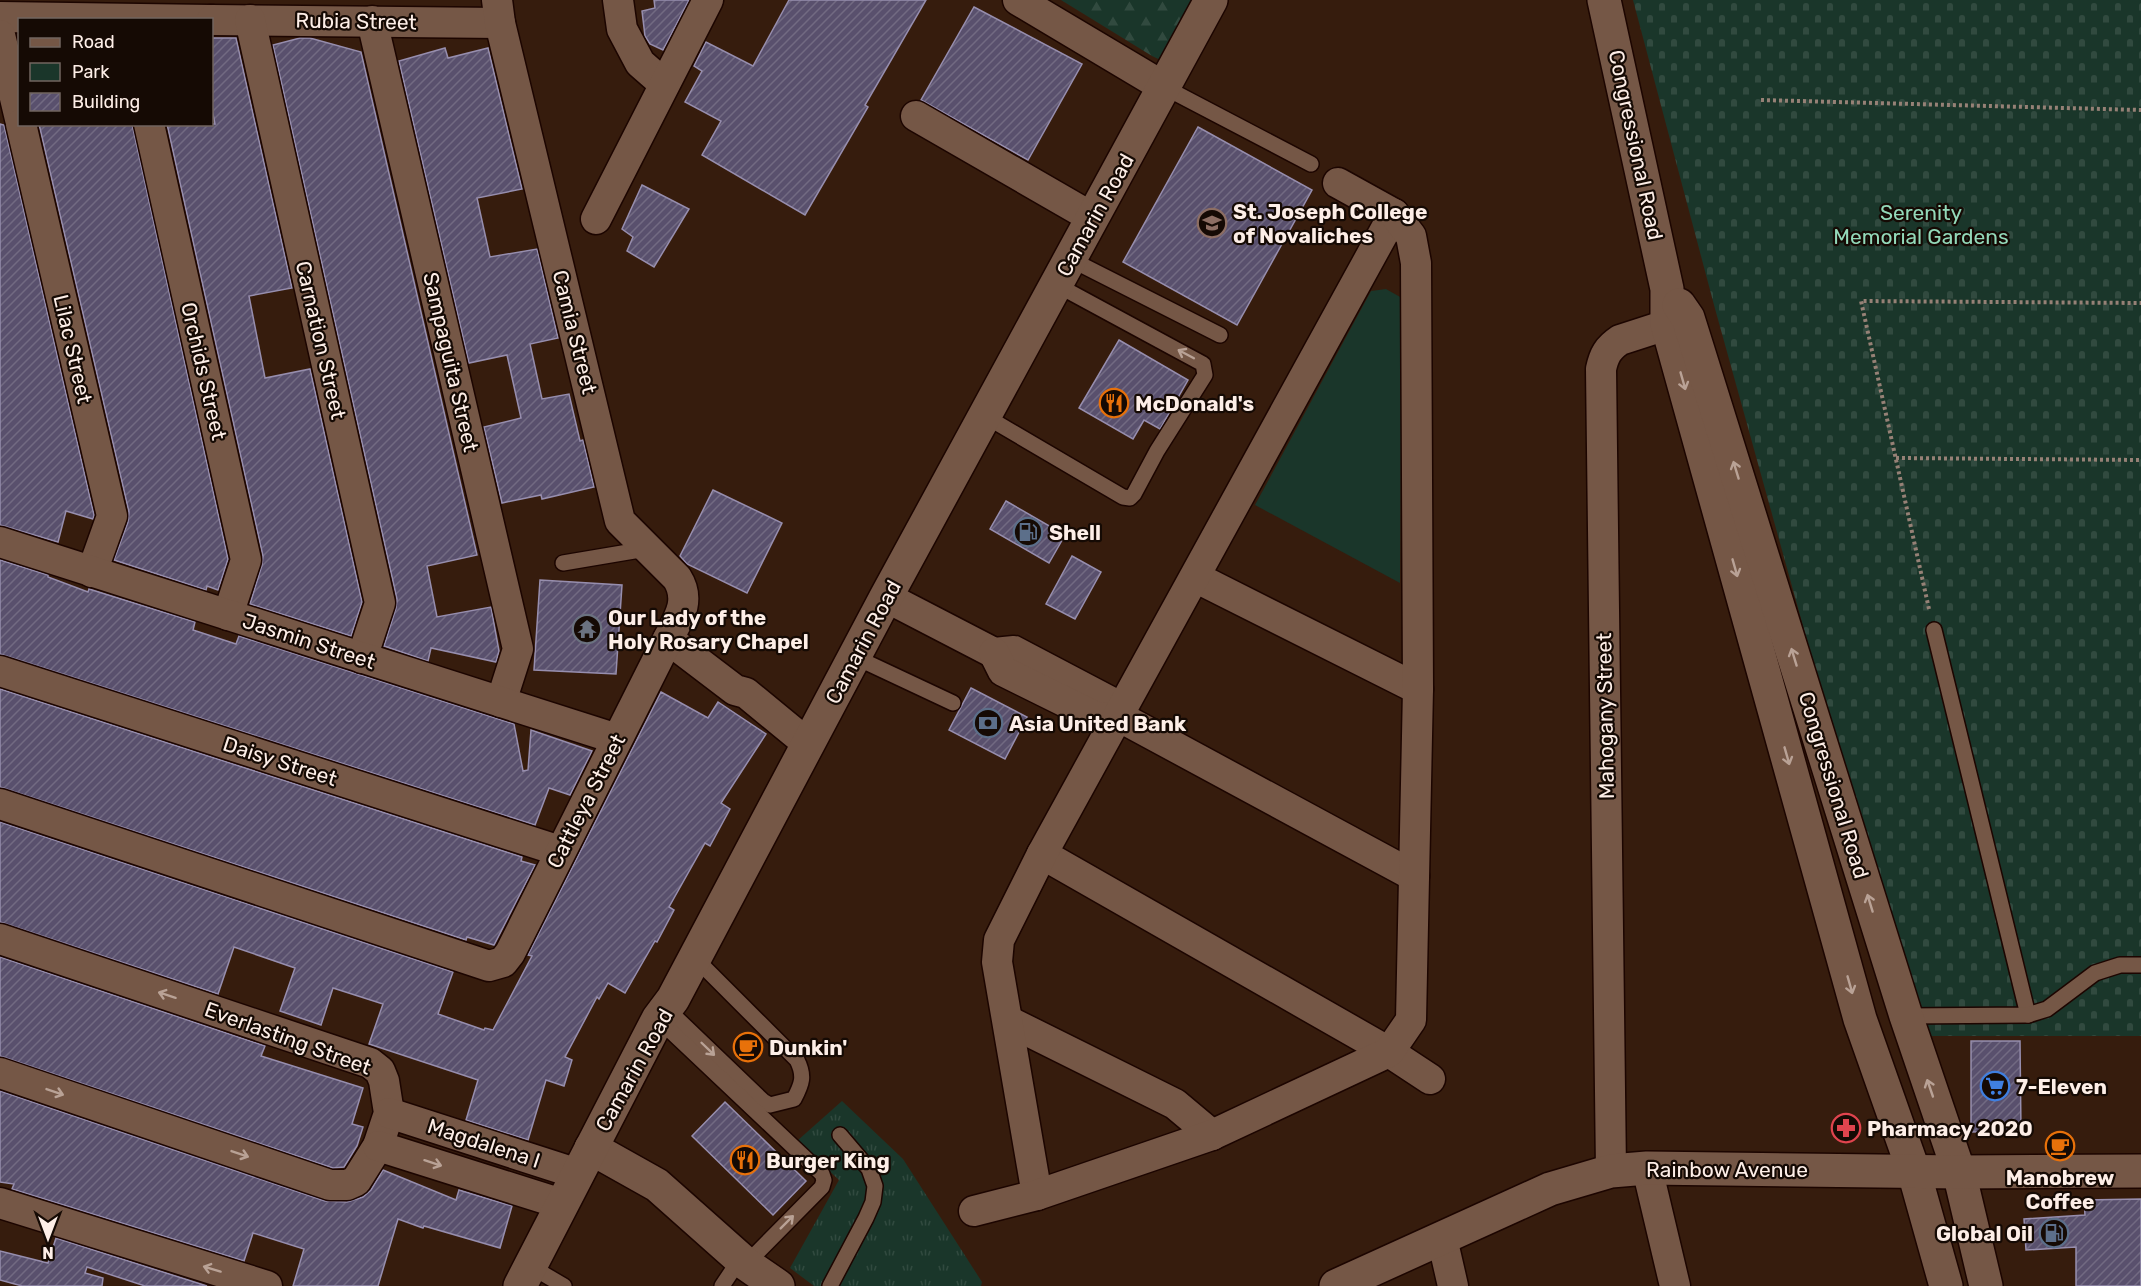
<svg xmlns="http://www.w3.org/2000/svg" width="2141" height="1286" font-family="Rubik,sans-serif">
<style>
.grass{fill:url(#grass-tufts)}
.forest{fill:url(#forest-firs)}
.cemetery{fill:url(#cemetery-stones)}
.park{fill:#1a362a}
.building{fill:url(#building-hatch);stroke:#978eae;stroke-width:1.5}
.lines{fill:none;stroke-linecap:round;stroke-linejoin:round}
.lane-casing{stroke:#1c0500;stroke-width:18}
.street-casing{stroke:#1c0500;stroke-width:33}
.secondary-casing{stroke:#1c0500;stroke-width:36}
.path{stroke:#968176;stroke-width:4;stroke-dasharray:3 3;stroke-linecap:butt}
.lane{stroke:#755746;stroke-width:15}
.street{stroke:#755746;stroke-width:30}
.secondary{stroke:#755746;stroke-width:33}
.oneway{stroke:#b9a296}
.labels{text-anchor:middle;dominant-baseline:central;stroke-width:4.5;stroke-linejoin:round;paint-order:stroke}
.street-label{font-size:21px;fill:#fdeee7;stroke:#150a04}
.poi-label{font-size:21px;font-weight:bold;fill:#fdeee7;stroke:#150a04;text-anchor:start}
.park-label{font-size:21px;fill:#93d9b9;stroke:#150a04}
</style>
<defs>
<pattern id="grass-tufts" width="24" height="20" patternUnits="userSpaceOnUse" patternTransform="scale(1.5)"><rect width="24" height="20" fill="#1a362a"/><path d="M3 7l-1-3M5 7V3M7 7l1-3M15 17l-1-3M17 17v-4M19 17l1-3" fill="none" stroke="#314a3f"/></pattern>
<pattern id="forest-firs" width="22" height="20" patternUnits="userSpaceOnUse" patternTransform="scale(1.5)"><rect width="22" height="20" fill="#1a362a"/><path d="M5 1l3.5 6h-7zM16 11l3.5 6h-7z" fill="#314a3f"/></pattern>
<pattern id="cemetery-stones" width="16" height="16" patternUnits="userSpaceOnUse" patternTransform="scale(1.5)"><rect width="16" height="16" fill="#1a362a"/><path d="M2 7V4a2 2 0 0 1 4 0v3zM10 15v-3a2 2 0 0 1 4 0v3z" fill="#314a3f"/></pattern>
<pattern id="building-hatch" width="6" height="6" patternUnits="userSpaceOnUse" patternTransform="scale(1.5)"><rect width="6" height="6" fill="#59506d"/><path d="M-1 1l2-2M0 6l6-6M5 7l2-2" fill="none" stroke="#726a82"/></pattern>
</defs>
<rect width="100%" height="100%" fill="#361c0d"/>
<polygon class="grass" points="842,1101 903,1159 982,1282 981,1286 814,1286 790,1268 839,1180 797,1141"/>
<polygon class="forest" points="1061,0 1203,0 1169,64 1152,56"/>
<polygon class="cemetery" points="1633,0 2141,0 2141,1036 1930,1036 1823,698 1714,305"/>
<polygon class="park" points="1386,289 1402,298 1400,583 1255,505 1371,291"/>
<g class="building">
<polygon points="654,0 689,0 663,50 650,44 645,36 642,11 655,8"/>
<polygon points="789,0 926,0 865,105 868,107 805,215 702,155 721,121 685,102 702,71 694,66 706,42 753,66"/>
<polygon points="974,7 1082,64 1028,160 921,100"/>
<polygon points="212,38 236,38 292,288 249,296 265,378 310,369 362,602 351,636 250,604 262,565 263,556 167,124 215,124 212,109"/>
<polygon points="300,38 310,38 361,52 477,555 427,566 437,617 491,607 499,651 496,662 431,648 428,661 384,646 396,608 397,599 273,45"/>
<polygon points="445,48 448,58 488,48 522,189 477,198 490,257 537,249 558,338 530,344 542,399 569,394 580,441 583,440 594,487 542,499 541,495 502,503 484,427 521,418 507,355 469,363 399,61"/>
<polygon points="0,124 4,125 94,515 93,519 66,511 58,542 0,525"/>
<polygon points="39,124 132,124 228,559 218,590 207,586 206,590 114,560 128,522 129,512"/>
<polygon points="1198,127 1312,190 1237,325 1123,262"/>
<polygon points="642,185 689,209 654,267 627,251 633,237 622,229"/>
<polygon points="1119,340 1188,380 1160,429 1144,420 1133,439 1079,408"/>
<polygon points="713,490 782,523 747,593 687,564 680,556"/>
<polygon points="1006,501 1065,535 1049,563 990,529"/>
<polygon points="1072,556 1101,572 1075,619 1046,604"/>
<polygon points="0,560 48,575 48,577 88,592 89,589 195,622 193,630 236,644 239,636 514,724 523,771 528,770 531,730 592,751 570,795 549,788 535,825 0,654"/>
<polygon points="540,580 622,585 616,674 534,670"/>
<polygon points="971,688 1027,717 1005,759 949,730"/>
<polygon points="0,689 522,857 521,861 535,865 494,945 467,937 466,940 0,787"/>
<polygon points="661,692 708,718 718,702 766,734 721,803 730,809 710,846 705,843 669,907 674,910 657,942 655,941 625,993 608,983 599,999 597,997 565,1057 572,1060 564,1086 546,1080 528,1140 466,1120 478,1080 369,1044 383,1004 333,988 321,1025 280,1011 295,968 234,947 218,994 0,922 0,822 453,972 438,1014 484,1030 485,1028 493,1030 532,956 528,955"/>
<polygon points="0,957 265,1046 261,1056 363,1088 352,1124 363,1127 357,1146 344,1167 333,1168 0,1056"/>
<polygon points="1971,1041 2020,1041 2021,1131 1971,1132"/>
<polygon points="0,1091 325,1201 347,1202 363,1197 371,1190 383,1170 456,1200 459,1190 512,1206 500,1248 424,1226 423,1228 398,1219 378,1286 293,1286 304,1249 253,1233 244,1261 12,1189 14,1184 0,1182"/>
<polygon points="725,1102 806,1181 773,1215 692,1136"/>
<polygon points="2141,1199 2141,1286 2076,1286 2076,1247 2026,1250 2024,1219 2085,1215 2084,1200"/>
<polygon points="56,1238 207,1286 145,1286 87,1267 85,1273 103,1278 102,1286 22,1286 0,1280 0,1251 48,1263"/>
</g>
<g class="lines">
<g class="lane-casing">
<g id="lane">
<polyline points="1164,87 1311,164"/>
<polyline points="1070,259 1220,335"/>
<polyline points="985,416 1123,497 1130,498 1134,494 1157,451 1205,375 1203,364 1057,285"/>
<polyline points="563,563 646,549"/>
<polyline points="1934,630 2028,1015"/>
<polyline points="855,657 953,703"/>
<path d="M666,1008l97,93 7,4 24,-6c8,-15 11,-23 3,-39l-103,-103"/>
<polyline points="1906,1016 2028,1015 2047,1009 2095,973 2120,965 2141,965"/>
<polyline points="658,1019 822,1174 824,1180 822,1187 746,1264"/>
<polyline points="530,1266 564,1286"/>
<polyline points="722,1286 740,1259"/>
<polyline points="830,1286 866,1218 873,1202 875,1186 869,1169 840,1135"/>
</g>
</g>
<g class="street-casing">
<g id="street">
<polyline points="618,0 622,29 640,63 664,84"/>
<polyline points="1018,0 1164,87"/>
<polyline points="0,17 211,20"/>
<polyline points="212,20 500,23"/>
<polyline points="250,20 380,603 362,658"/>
<polyline points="372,21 518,649 501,702"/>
<polyline points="0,35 20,119"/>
<polyline points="916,116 1093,218"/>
<polyline points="21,124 112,516 92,572"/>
<polyline points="149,124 246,560 228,615"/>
<polyline points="596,219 708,0"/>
<polyline points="0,542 617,739"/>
<polyline points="1195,577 1418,689"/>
<polyline points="886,597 994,653 1014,651 1109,701 1118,716 1414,876"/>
<polyline points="668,639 735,690 746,693 808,744"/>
<polyline points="994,653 1003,671 1098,718 1112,717"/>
<polyline points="0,671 560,851"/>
<path d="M0,804l489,162 14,-4 7,-9 158,-314c11,-21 23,-39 9,-61l-57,-57 -120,-498 -3,-23"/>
<polyline points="1042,854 1389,1052 1430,1079"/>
<polyline points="0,939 370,1063 380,1071 384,1081 389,1113 378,1146 356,1181 347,1185 330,1185 0,1073"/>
<polyline points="1008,1021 1175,1104 1212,1135"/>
<polyline points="389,1113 578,1174"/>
<polyline points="378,1146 562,1204"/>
<polyline points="1647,1168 1675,1286"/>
<path d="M1611,1171l-10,-802c3,-14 7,-21 19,-29l68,-22"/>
<polyline points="1037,1195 997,962 999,940 1042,854 1394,214"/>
<polyline points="0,1203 267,1286"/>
<polyline points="974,1211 1037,1195 1212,1135 1389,1052 1411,1020 1418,689 1416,263 1411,236 1394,214 1338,183"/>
<polyline points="1442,1238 1453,1286"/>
</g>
</g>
<g class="secondary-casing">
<g id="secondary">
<polyline points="1604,0 1667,289 1667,324 1860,1019 1914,1172 1946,1286"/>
<polyline points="1679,305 1688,318 1906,1016 1959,1172 1986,1286"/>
<polyline points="591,1148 657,1185 746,1264 778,1286"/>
<polyline points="520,1286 658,1019 673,999 886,597 1211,0"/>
<polyline points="1336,1286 1550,1189 1611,1171 1647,1168 1959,1172 2141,1171"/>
</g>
</g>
<g class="path">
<polyline points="1761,100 2141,110"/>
<polyline points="1896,458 2141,460"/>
<polyline points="1929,609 1861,301 2141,303"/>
</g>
<use href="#lane" class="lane"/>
<use href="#street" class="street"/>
<use href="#secondary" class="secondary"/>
</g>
<defs><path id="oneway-shaft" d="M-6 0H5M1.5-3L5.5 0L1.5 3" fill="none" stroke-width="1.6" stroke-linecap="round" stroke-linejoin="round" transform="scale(1.5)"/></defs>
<g class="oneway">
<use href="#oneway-shaft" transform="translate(1186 354) rotate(-152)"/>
<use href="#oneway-shaft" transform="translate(1683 381) rotate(74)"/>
<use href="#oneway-shaft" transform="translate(1736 470) rotate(-107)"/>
<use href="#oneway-shaft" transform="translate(1735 568) rotate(74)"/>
<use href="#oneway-shaft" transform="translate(1794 657) rotate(-107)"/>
<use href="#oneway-shaft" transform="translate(1787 756) rotate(74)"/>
<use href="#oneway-shaft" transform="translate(1870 903) rotate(-107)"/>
<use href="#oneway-shaft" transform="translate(1850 985) rotate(74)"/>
<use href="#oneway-shaft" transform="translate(167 995) rotate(-162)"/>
<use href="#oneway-shaft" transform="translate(708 1049) rotate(44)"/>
<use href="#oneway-shaft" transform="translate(1930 1088) rotate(-109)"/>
<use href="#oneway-shaft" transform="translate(55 1092) rotate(19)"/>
<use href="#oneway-shaft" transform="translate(240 1154) rotate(19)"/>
<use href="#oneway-shaft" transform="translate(433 1163) rotate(18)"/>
<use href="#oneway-shaft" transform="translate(787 1222) rotate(-45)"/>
<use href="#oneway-shaft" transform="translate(212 1269) rotate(-163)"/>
</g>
<defs>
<g id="university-ring" transform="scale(1.5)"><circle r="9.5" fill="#150a04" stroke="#8d6e63" stroke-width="1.5"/><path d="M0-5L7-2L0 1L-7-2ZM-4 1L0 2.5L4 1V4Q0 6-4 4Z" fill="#8d6e63"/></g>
<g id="restaurant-ring" transform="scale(1.5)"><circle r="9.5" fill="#150a04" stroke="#e8710a" stroke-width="1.5"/><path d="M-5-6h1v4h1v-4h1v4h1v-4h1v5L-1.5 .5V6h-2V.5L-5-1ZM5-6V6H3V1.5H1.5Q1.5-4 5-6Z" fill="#e8710a"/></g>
<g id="fuel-ring" transform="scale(1.5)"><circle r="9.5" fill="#150a04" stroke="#5c6f8a" stroke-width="1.5"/><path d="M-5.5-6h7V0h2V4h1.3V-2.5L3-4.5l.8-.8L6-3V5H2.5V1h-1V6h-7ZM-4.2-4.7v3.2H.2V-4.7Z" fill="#5c6f8a"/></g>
<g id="temple-ring" transform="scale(1.5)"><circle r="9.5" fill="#150a04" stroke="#6b7280" stroke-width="1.5"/><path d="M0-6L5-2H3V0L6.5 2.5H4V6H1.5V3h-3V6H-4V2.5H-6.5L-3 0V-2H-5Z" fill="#6b7280"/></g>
<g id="bank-ring" transform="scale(1.5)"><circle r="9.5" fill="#150a04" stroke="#5c6f8a" stroke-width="1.5"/><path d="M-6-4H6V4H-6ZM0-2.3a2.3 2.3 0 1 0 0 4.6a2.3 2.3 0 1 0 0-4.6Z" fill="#5c6f8a"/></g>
<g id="cafe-ring" transform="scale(1.5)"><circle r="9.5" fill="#150a04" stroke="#e8710a" stroke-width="1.5"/><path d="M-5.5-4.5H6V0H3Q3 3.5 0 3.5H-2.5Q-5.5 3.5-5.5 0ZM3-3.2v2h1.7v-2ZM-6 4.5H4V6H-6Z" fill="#e8710a"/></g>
<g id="supermarket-ring" transform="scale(1.5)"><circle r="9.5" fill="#150a04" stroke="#3f7fe0" stroke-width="1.5"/><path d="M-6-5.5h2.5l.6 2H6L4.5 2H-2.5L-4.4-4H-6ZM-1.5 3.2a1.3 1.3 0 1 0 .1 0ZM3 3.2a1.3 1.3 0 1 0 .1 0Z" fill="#3f7fe0"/></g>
<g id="pharmacy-ring" transform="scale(1.5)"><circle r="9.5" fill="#150a04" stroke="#e0444e" stroke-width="1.5"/><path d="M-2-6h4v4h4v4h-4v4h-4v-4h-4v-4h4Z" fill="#e0444e"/></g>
</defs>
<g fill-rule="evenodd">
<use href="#university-ring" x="1212" y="223"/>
<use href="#restaurant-ring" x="1114" y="403"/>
<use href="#fuel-ring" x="1028" y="532"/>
<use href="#temple-ring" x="587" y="629"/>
<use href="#bank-ring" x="988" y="723"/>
<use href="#cafe-ring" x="748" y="1047"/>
<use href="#supermarket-ring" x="1995" y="1086"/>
<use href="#pharmacy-ring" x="1846" y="1128"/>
<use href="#cafe-ring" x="2060" y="1146"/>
<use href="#restaurant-ring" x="745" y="1160"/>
<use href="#fuel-ring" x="2054" y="1233"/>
</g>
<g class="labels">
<g class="street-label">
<text transform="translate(356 21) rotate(1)">Rubia Street</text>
<text transform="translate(1636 145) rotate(78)">Congressional Road</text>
<text transform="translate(1095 215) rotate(-61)">Camarin Road</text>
<text transform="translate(575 332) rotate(76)">Camia Street</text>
<text transform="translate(321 340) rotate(77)">Carnation Street</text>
<text transform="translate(73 349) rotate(77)">Lilac Street</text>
<text transform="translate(451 362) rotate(77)">Sampaguita Street</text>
<text transform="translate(204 371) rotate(77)">Orchids Street</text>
<text transform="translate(309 641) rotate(18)">Jasmin Street</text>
<text transform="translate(863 642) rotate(-62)">Camarin Road</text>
<text transform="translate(1605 716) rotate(-91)">Mahogany Street</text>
<text transform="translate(280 761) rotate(18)">Daisy Street</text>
<text transform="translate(1834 785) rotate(73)">Congressional Road</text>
<text transform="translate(586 801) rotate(-63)">Cattleya Street</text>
<text transform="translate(288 1038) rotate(20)">Everlasting Street</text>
<text transform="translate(634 1070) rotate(-61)">Camarin Road</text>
<text transform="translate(484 1143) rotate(18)">Magdalena I</text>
<text x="1727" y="1169">Rainbow Avenue</text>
</g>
<g class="poi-label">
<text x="1233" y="211">St. Joseph College<tspan x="1233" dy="24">of Novaliches</tspan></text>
<text x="1135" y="403">McDonald's</text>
<text x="1049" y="532">Shell</text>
<text x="608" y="617">Our Lady of the<tspan x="608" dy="24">Holy Rosary Chapel</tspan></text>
<text x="1009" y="723">Asia United Bank</text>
<text x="769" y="1047">Dunkin'</text>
<text x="2016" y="1086">7-Eleven</text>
<text x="1867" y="1128">Pharmacy 2020</text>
<text x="766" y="1160">Burger King</text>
<text x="2060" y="1177" text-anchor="middle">Manobrew<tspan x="2060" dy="24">Coffee</tspan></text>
<text x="2033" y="1233" text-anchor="end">Global Oil</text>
</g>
<g class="park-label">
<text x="1921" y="212">Serenity<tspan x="1921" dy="24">Memorial Gardens</tspan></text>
</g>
</g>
<rect x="18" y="18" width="195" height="108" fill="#150a04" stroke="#72655f" stroke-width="1.5"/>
<rect x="30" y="38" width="30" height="9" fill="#755746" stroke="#72655f" stroke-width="1.5"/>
<text x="72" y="48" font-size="18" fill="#fdeee7">Road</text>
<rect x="30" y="63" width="30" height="18" fill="#1a362a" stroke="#72655f" stroke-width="1.5"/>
<text x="72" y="78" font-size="18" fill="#fdeee7">Park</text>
<rect x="30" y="93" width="30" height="18" fill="url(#building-hatch)" stroke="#72655f" stroke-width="1.5"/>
<text x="72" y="108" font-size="18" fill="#fdeee7">Building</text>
<g transform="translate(48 1238) rotate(180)" stroke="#150a04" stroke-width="4.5" paint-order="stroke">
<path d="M0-4.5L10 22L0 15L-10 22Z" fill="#fdeee7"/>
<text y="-9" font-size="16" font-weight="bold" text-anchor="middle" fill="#fdeee7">N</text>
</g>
</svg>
